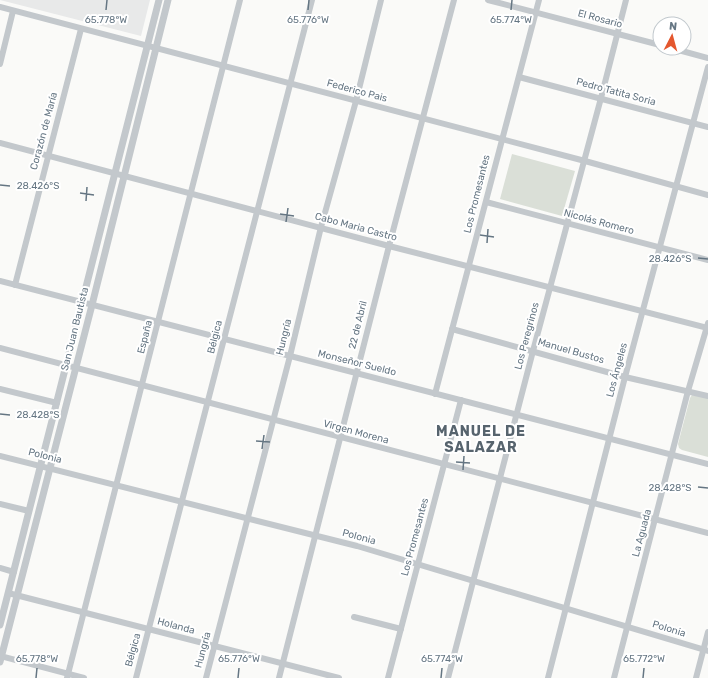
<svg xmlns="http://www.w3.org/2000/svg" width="708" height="678" font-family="Rubik,sans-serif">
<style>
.built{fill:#e8e9e9}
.green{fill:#dadfd7}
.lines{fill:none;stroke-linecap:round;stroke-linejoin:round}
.minor{stroke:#c3c8cc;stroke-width:6}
.tertiary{stroke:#c3c8cc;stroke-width:7}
.ticks{fill:none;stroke:#657683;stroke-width:1.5}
.labels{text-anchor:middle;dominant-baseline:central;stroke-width:4;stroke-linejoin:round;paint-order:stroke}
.street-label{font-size:10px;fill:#657683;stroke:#fff}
.district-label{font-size:14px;font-weight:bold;letter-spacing:1px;fill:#57646e;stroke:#fff}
.ticks-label{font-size:10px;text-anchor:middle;fill:#657683;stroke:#fff;stroke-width:4;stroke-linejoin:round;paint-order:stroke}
</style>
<rect width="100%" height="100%" fill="#fafaf8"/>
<polygon class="built" points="0,0 150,0 141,36"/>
<g class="green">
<polygon points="512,154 575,171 562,216 500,199"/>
<polygon points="692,395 708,398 708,457 682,450 679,448 678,444 690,398"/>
</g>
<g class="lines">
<g class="minor">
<polyline points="488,0 660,45"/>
<polyline points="0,7 585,161 708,195"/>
<polyline points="671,48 708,58"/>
<polyline points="0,64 13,11"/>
<polyline points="519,77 708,127"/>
<polyline points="0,143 389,246 708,328"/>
<polyline points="486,202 708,260"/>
<polyline points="0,281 708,464"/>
<polyline points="15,285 81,29"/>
<polyline points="452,329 625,377 708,396"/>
<polyline points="0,348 708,533"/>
<polyline points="0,389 57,403"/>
<polyline points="435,394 539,0"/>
<polyline points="0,456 357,546 708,651"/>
<polyline points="0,504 29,511"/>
<polyline points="0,568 14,572"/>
<polyline points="8,593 339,678"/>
<polyline points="354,617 401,629"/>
<polyline points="0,656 84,678"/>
<polyline points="67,678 240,0"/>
<polyline points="136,678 312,0"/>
<polyline points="206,678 290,356 321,227 356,101 381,0"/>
<polyline points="279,678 389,246 454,0"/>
<polyline points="388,678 461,400"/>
<polyline points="448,678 533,351 601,98 626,0"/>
<polyline points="548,678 625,377 708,67"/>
<polyline points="614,678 688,391 708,323"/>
<polyline points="696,678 708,632"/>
</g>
<g class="tertiary">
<polyline points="0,625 159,0"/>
<polyline points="0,662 92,305 168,0"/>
</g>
</g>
<path class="ticks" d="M106,10l1,-10M308,10l1,-10M511,10l1,-10M0,185l10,1M80,193l14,2M86,201l1,-14M280,214l14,2M286,222l2,-14M480,235l14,2M487,243l1,-14M698,258l10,1M0,414l10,1M256,441l14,1M262,449l2,-14M456,462l14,1M463,470l1,-14M698,487l10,1M36,678l1,-10M238,678l1,-10M441,678l1,-10M643,678l1,-10"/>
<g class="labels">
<g class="street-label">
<text transform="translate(600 19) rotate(15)">El Rosario</text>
<text transform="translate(357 91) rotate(15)">Federico Pais</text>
<text transform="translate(616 92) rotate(15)">Pedro Tatita Soria</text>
<text transform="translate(44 131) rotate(-75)">Corazón de María</text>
<text transform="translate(477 194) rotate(-76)">Los Promesantes</text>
<text transform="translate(599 222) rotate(15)">Nicolás Romero</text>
<text transform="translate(356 227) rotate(15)">Cabo Maria Castro</text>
<text transform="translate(358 325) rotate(-76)">22 de Abril</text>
<text transform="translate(75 329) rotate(-76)">San Juan Bautista</text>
<text transform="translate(527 336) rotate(-75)">Los Peregrinos</text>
<text transform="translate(145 337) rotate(-76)">España</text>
<text transform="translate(215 337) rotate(-76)">Bélgica</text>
<text transform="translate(284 337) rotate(-76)">Hungría</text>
<text transform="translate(571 351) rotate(16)">Manuel Bustos</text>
<text transform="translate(357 363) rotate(14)">Monseñor Sueldo</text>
<text transform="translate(617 370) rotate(-75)">Los Ángeles</text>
<text transform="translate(356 432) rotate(15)">Virgen Morena</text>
<text transform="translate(45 456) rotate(14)">Polonia</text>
<text transform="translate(642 533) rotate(-75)">La Aguada</text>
<text transform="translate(359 537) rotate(15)">Polonia</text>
<text transform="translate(415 537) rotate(-75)">Los Promesantes</text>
<text transform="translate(176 626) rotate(15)">Holanda</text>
<text transform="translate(669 629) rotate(17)">Polonia</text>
<text transform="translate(133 650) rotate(-75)">Bélgica</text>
<text transform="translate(203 650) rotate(-75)">Hungría</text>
</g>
<g class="district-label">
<text x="481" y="431">MANUEL DE<tspan x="481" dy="16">SALAZAR</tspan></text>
</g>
</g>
<g class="ticks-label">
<text x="106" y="23">65.778°W</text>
<text x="308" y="23">65.776°W</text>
<text x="511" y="23">65.774°W</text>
<text x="38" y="189">28.426°S</text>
<text x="670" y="262">28.426°S</text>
<text x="38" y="418">28.428°S</text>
<text x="670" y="491">28.428°S</text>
<text x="37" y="662">65.778°W</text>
<text x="239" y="662">65.776°W</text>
<text x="442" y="662">65.774°W</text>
<text x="644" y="662">65.772°W</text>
</g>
<g transform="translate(672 36) rotate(6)"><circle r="19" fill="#ffffff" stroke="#c1c8cd"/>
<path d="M0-3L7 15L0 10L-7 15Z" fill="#e4572e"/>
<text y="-6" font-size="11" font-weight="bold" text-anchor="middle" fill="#657683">N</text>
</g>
</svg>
